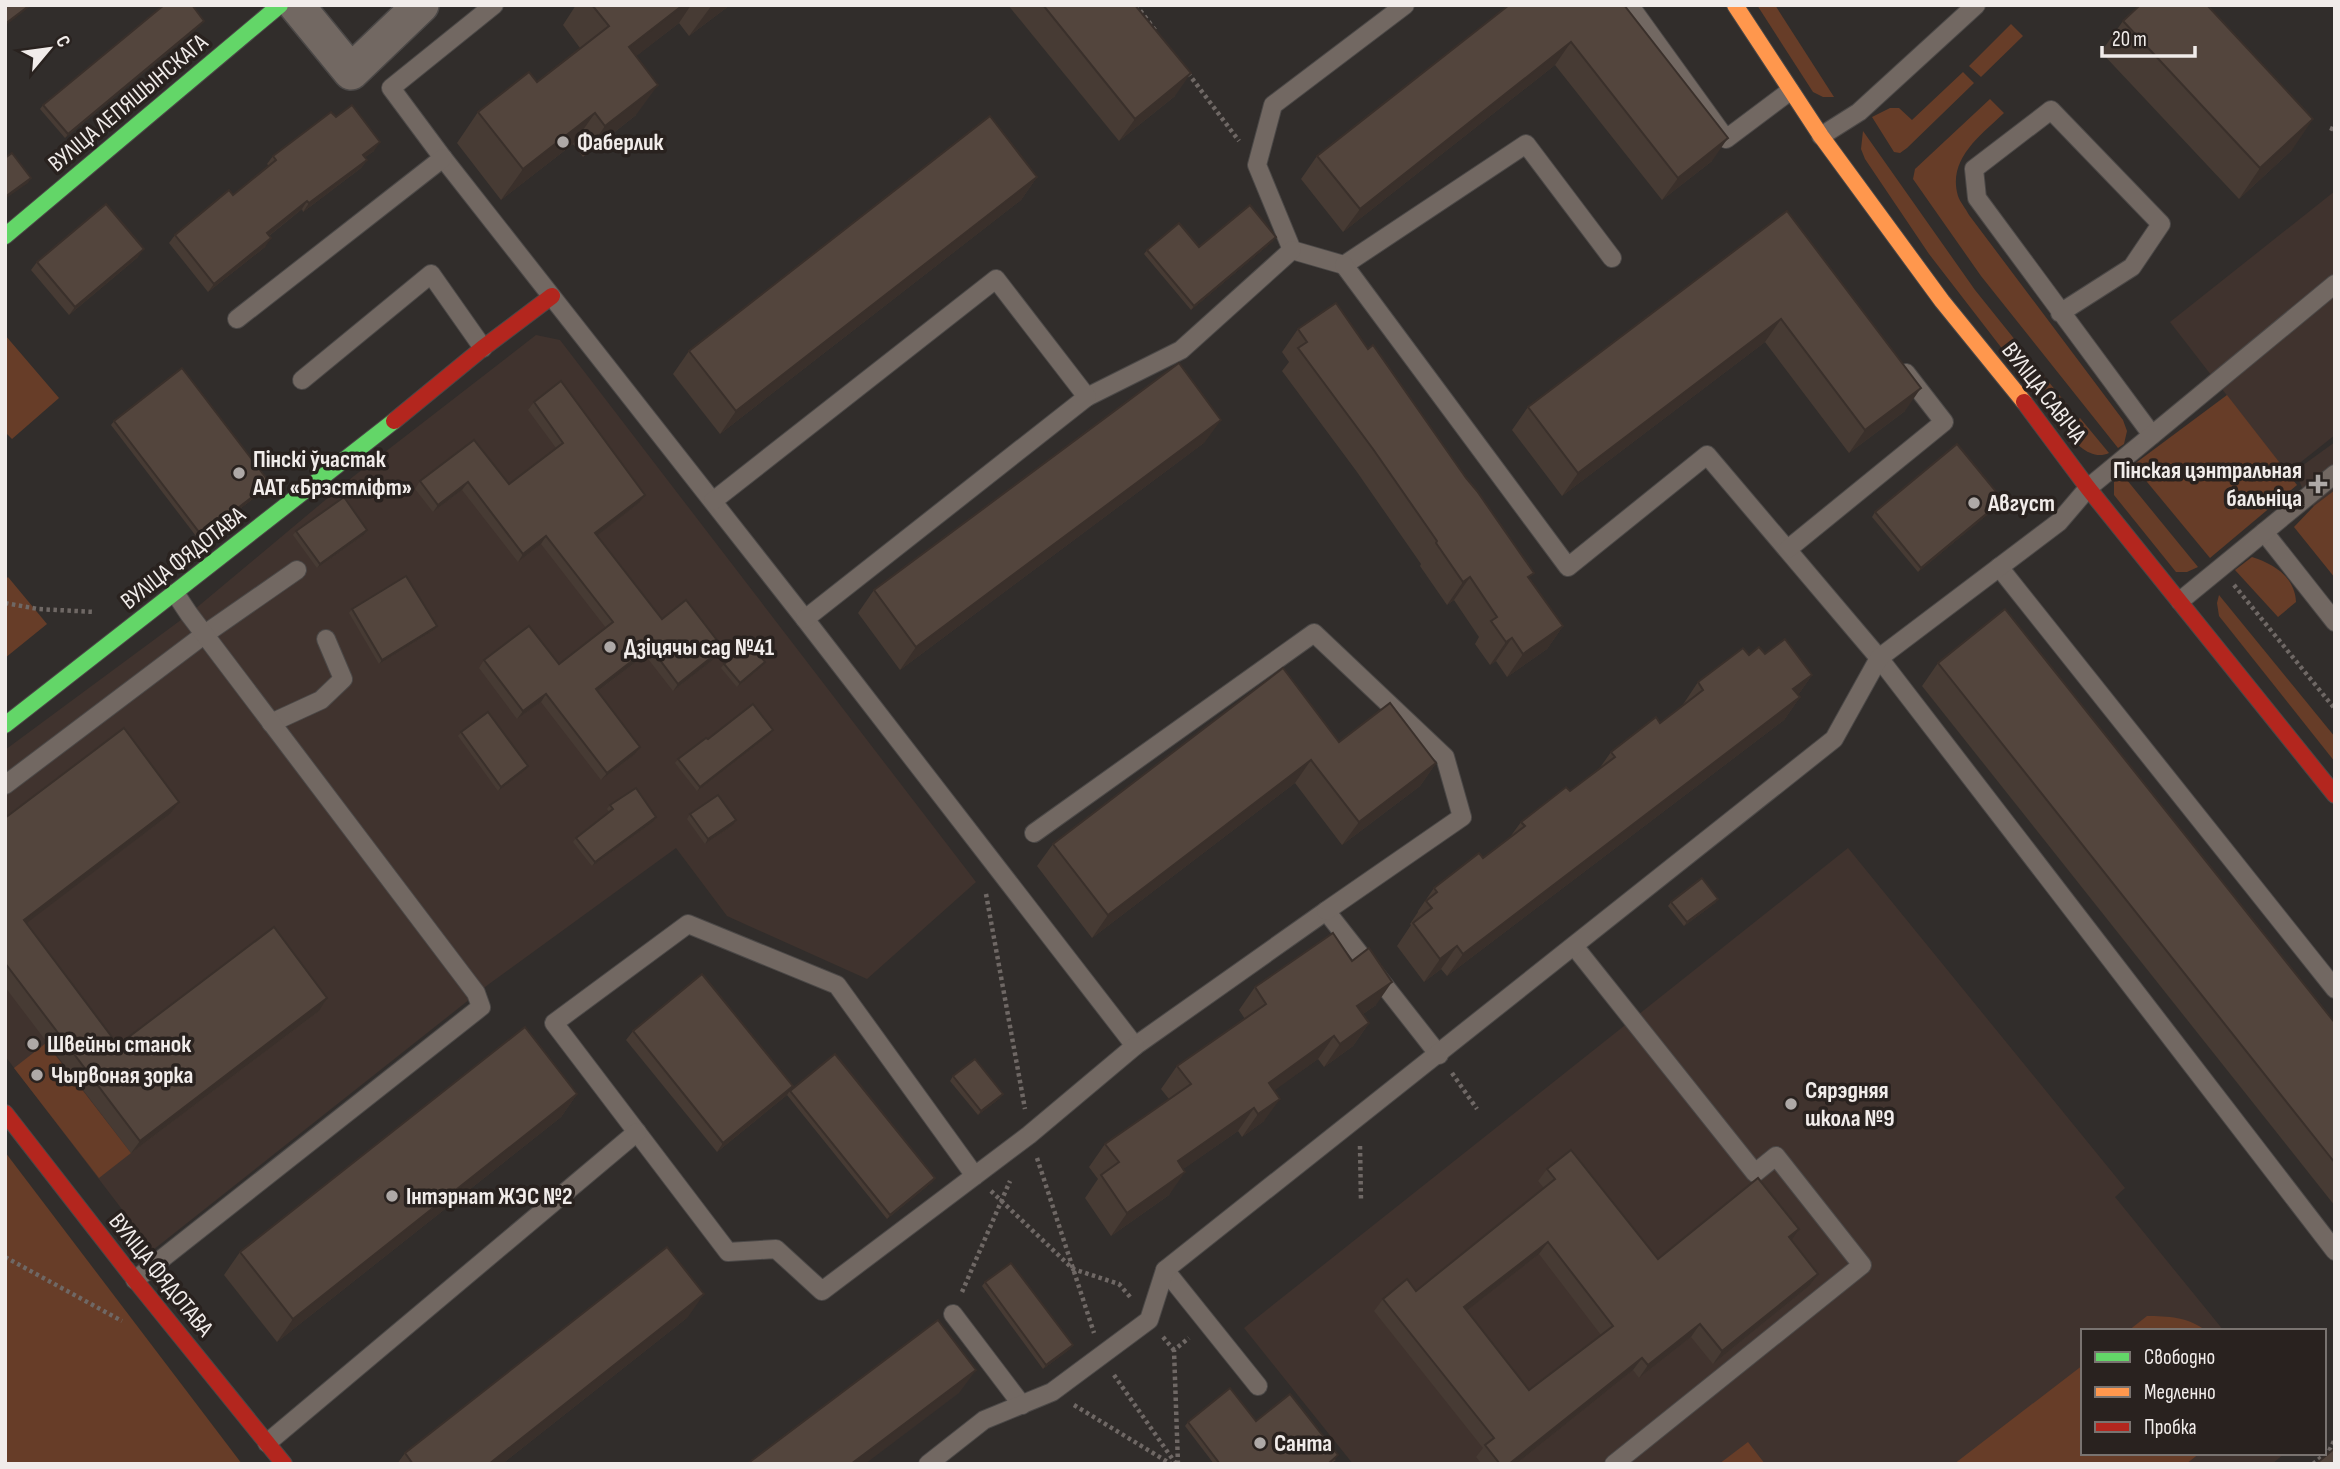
<svg xmlns="http://www.w3.org/2000/svg" width="2340" height="1469" font-family="'Sofia Sans Condensed',sans-serif">
<style>
.built{fill:#40332e}
.green{fill:#673d28}
.lines{fill:none;stroke-linecap:round;stroke-linejoin:round}
.lane-casing{stroke:#4b4847;stroke-width:20}
.street-casing{stroke:#4b4847;stroke-width:38}
.fast-casing{stroke:#4b4847;stroke-width:18}
.slow-casing{stroke:#4b4847;stroke-width:18}
.jam-casing{stroke:#4b4847;stroke-width:18}
.path{stroke:#6f6865;stroke-width:4.5;stroke-dasharray:3.5 3.5;stroke-linecap:butt}
.lane{stroke:#726862;stroke-width:18}
.street{stroke:#726862;stroke-width:35}
.fast{stroke:#63d668;stroke-width:16}
.slow{stroke:#ff974d;stroke-width:16}
.jam{stroke:#b3261e;stroke-width:16}
.wall{fill:#473b34;fill-rule:evenodd}
.shaded-wall{fill:#3a302b}
.building{fill:#53453d;stroke:#3a302b;stroke-width:2;fill-rule:evenodd}
.poi-dot{fill:#aea9a7;stroke:#29221f;stroke-width:2.5}
.labels{text-anchor:middle;dominant-baseline:central;stroke-width:7;stroke-linejoin:round;paint-order:stroke}
.street-label{font-size:24px;fill:#f1ecea;stroke:#29221f}
.poi-label{font-size:24px;font-weight:bold;fill:#f1ecea;stroke:#29221f;text-anchor:start}
</style>
<rect width="100%" height="100%" fill="#312d2b"/>
<g class="built">
<polygon points="2335,191 2335,435 2287,473 2170,322"/>
<polygon points="536,335 560,340 976,882 867,979 727,916 676,848 489,984 153,1250 5,1056 5,750 189,614 354,476"/>
<polygon points="2335,442 2335,533 2306,497 2295,471"/>
<polygon points="1848,848 2125,1188 2115,1197 2224,1331 2083,1331 2083,1453 2285,1453 2272,1464 1353,1464 1244,1328"/>
</g>
<g class="green">
<polygon points="1757,5 1775,5 1834,97 1823,97 1813,92"/>
<polygon points="2011,24 2023,36 1981,77 1969,66"/>
<polygon points="1963,72 1974,83 1907,148 1900,153 1894,152 1872,117 1890,108 1899,108 1912,120"/>
<path d="M1990,99l14,14c-23,22 -57,46 -46,83 2,6 8,13 11,19l154,205 4,11 -3,13 -6,4 -137,-172 -68,-97 2,-10z"/>
<polygon points="1863,131 1975,290 2068,406 2054,416 1929,254 1865,159 1861,149"/>
<polygon points="5,335 59,398 12,439 5,432"/>
<polygon points="2227,395 2297,485 2210,558 2133,465"/>
<path d="M2080,418l29,35c-17,8 -34,-9 -43,-22z"/>
<polygon points="2122,474 2198,567 2187,572 2176,572 2114,495 2114,482"/>
<polygon points="2335,490 2335,578 2294,527 2314,506"/>
<path d="M2252,557c22,7 43,20 44,45l-18,15 -43,-47z"/>
<polygon points="8,577 47,624 5,658 5,580"/>
<polygon points="2219,595 2335,737 2335,762 2219,616 2217,603"/>
<polygon points="46,1043 131,1153 99,1178 14,1068"/>
<polygon points="5,1152 242,1464 5,1464"/>
<path d="M2147,1316c20,0 42,1 59,15h-78z"/>
<polygon points="2083,1365 2083,1453 2200,1453 2186,1464 1954,1464"/>
<polygon points="1748,1442 1765,1464 1719,1464"/>
</g>
<g class="lines">
<g class="lane-casing">
<g id="lane">
<polyline points="494,5 391,88 443,158 805,619 1135,1046 1326,911 1439,1055"/>
<polyline points="1405,5 1273,105 1257,165 1292,250 1344,265 1526,144 1612,258"/>
<polyline points="1633,10 1726,139 1790,91"/>
<polyline points="1821,136 1859,112 1976,5"/>
<polyline points="1344,265 1568,567 1707,455 1879,658 2335,1251"/>
<polyline points="2060,313 2132,267 2161,224 2051,110 1974,169 1977,198 2152,435"/>
<polyline points="237,319 443,158"/>
<polyline points="302,380 431,274 483,348"/>
<polyline points="1087,397 1181,350 1292,250"/>
<polyline points="713,501 996,279 1087,397 805,619"/>
<polyline points="2264,532 2335,622"/>
<polyline points="1788,549 1944,422 1906,373"/>
<polyline points="1999,567 2335,989"/>
<polyline points="2180,601 2335,474"/>
<polyline points="271,723 321,700 343,679 326,639"/>
<polyline points="5,785 205,634 297,570"/>
<polyline points="1034,833 1314,633 1445,757 1462,817 1326,911"/>
<polyline points="1574,946 1755,1173 1776,1156 1862,1265 1614,1464"/>
<polyline points="975,1176 837,985 688,924 554,1023 728,1252 776,1249 822,1291 1029,1135 1135,1046"/>
<polyline points="1165,1270 1258,1386"/>
<polyline points="135,1280 481,1007 476,993 189,614 175,593"/>
<polyline points="953,1314 1022,1405"/>
<polyline points="267,1443 637,1132"/>
<polyline points="928,1464 984,1420 1052,1392 1149,1320 1165,1270 1834,739 1879,658 2059,522 2088,488 2335,284"/>
</g>
</g>
<g class="street-casing">
<polyline id="street" points="296,5 351,72 421,5"/>
</g>
<g class="fast-casing">
<g id="fast">
<polyline points="5,236 280,5"/>
<polyline points="5,725 394,421"/>
</g>
</g>
<g class="slow-casing">
<polyline id="slow" points="1735,5 1821,136 1942,301 2024,402"/>
</g>
<g class="jam-casing">
<g id="jam">
<polyline points="2024,402 2088,488 2335,795"/>
<polyline points="394,421 483,348 552,296"/>
<polyline points="5,1113 135,1280 284,1464"/>
</g>
</g>
<g class="path">
<polyline points="1136,5 1155,30"/>
<polyline points="1188,73 1239,141"/>
<polyline points="2330,128 2335,130"/>
<polyline points="2234,585 2335,709"/>
<polyline points="5,603 38,609 95,612"/>
<polyline points="986,894 1025,1109"/>
<polyline points="1452,1073 1477,1109"/>
<polyline points="1360,1146 1361,1201"/>
<polyline points="1037,1158 1094,1333"/>
<polyline points="991,1191 1073,1269 1119,1284 1131,1298"/>
<polyline points="5,1257 122,1321"/>
<polyline points="962,1292 1010,1181"/>
<polyline points="1163,1337 1174,1350"/>
<polyline points="1114,1375 1176,1464"/>
<polyline points="1074,1405 1171,1464"/>
<polyline points="1178,1464 1174,1350 1189,1338"/>
<polyline points="2313,1464 2329,1451 2335,1439"/>
</g>
<use href="#lane" class="lane"/>
<use href="#street" class="street"/>
<use href="#fast" class="fast"/>
<use href="#slow" class="slow"/>
<use href="#jam" class="jam"/>
</g>
<g class="wall">
<polygon points="576,5 730,5 689,36 679,23 636,56 636,115 583,157 573,144 501,200 457,143 478,112 537,82 580,48 563,25"/>
<polygon points="1008,5 1135,5 1175,96 1119,141"/>
<polygon points="1624,5 1712,161 1662,200 1555,65 1343,232 1301,179 1317,156"/>
<polygon points="2123,21 2292,150 2239,199 2101,52"/>
<polygon points="201,25 65,138 40,109 43,105"/>
<polygon points="336,117 374,151 365,157 367,160 361,168 303,212 302,209 269,236 265,247 208,292 169,243 175,235 233,195 269,166 267,164 273,156"/>
<polygon points="1037,177 1021,200 720,434 673,374 689,351"/>
<polygon points="1787,211 1905,411 1849,453 1765,342 1562,496 1512,430 1528,407"/>
<polygon points="1273,241 1191,310 1144,254 1147,250 1199,247"/>
<polygon points="138,257 69,315 31,270 37,262"/>
<polygon points="1298,329 1530,579 1563,626 1547,649 1507,677 1496,661 1490,665 1475,644 1479,637 1454,600 1447,605 1420,566 1421,564 1357,472 1282,371 1289,362 1282,352"/>
<polygon points="534,402 639,503 597,535 662,619 718,656 673,691 645,655 597,692 634,755 601,780 541,702 517,719 479,668 484,660 559,664 606,628 541,544 518,562 462,490 433,512 415,489 420,481 474,440 509,484 556,448 528,410"/>
<polygon points="114,421 270,483 267,488 199,540 111,425"/>
<polygon points="1205,442 900,670 858,613 874,590"/>
<polygon points="2000,504 1918,572 1872,517 1875,512"/>
<polygon points="367,530 365,534 317,568 293,535 296,531"/>
<polygon points="352,609 434,630 379,664 349,613"/>
<polygon points="1765,654 1812,675 1798,695 1800,697 1784,720 1447,976 1441,969 1424,982 1397,946 1411,925 1410,924 1418,912 1418,911 1434,888 1483,858 1510,837 1521,822 1570,791 1599,769 1611,752 1660,723 1682,706 1698,682 1749,655"/>
<polygon points="1938,663 2335,1023 2335,1206 1922,686"/>
<polygon points="724,664 762,666 737,687 721,668"/>
<polygon points="461,732 525,770 498,791 458,736"/>
<polygon points="770,734 697,791 675,763 678,759 708,739"/>
<polygon points="1339,742 1436,763 1420,786 1342,845 1295,783 1092,938 1037,866 1053,844"/>
<polygon points="610,805 653,822 592,866 573,842 576,838 609,812 607,809"/>
<polygon points="170,814 26,923 118,1045 319,1011 131,1153 5,987 5,818"/>
<polygon points="690,814 733,825 705,844 687,819"/>
<polygon points="1718,899 1715,903 1684,926 1668,906 1671,902"/>
<polygon points="1255,987 1376,1005 1363,1014 1369,1023 1353,1046 1324,1067 1318,1059 1274,1090 1264,1121 1242,1137 1238,1131 1183,1169 1169,1195 1111,1236 1085,1198 1098,1179 1089,1167 1105,1144 1169,1099 1161,1089 1177,1066 1245,1019 1239,1010"/>
<polygon points="633,1031 790,1091 935,1178 932,1182 887,1219 787,1095 717,1152 626,1040"/>
<polygon points="953,1076 1000,1098 978,1115 950,1081"/>
<polygon points="577,1094 561,1117 277,1342 224,1275 240,1252"/>
<path d="M1547,1169l111,90 133,-19 18,46 -96,78 -22,-27 -52,41 -6,-8 -117,94h-34l-6,-7 7,-9 -109,-137 9,-12 33,-8 128,-103 -6,-7zM1539,1254l62,81 -72,55 -62,-80z"/>
<polygon points="985,1282 1070,1349 1043,1369 982,1286"/>
<polygon points="688,1317 502,1464 397,1464 405,1453"/>
<polygon points="1256,1421 1336,1460 1330,1464 1214,1464 1185,1426 1188,1422"/>
</g>
<g class="shaded-wall">
<polygon points="30,5 32,5 5,26 5,24"/>
<polygon points="683,5 691,5 679,23 608,78 629,47"/>
<polygon points="712,5 730,5 689,36"/>
<polygon points="204,21 201,25 65,138 68,134"/>
<polygon points="1571,42 1555,65 1343,232 1360,209"/>
<polygon points="1191,73 1175,96 1119,141 1135,119"/>
<polygon points="658,85 636,115 583,157 605,126"/>
<polygon points="595,113 573,144 501,200 523,169"/>
<polygon points="2313,119 2292,150 2239,199 2260,168"/>
<polygon points="1728,138 1712,161 1662,200 1678,178"/>
<polygon points="380,142 374,151 357,163 363,155"/>
<polygon points="367,160 361,168 303,212 309,203"/>
<polygon points="1037,177 1021,200 720,434 736,411"/>
<polygon points="31,178 28,183 5,199 5,197"/>
<polygon points="307,201 302,209 261,242 267,233"/>
<polygon points="1276,237 1273,241 1191,310 1194,306"/>
<polygon points="271,238 265,247 208,292 214,284"/>
<polygon points="144,249 138,257 69,315 75,307"/>
<polygon points="1781,319 1765,342 1562,496 1578,473"/>
<polygon points="1921,388 1905,411 1849,453 1865,430"/>
<polygon points="1221,420 1205,442 900,670 916,647"/>
<polygon points="468,482 462,490 433,512 438,505"/>
<polygon points="270,483 267,488 199,540 202,536"/>
<polygon points="645,495 639,503 590,541 595,533"/>
<polygon points="2003,500 2000,504 1918,572 1921,568"/>
<polygon points="367,530 365,534 317,568 320,564"/>
<polygon points="546,536 541,544 518,562 523,554"/>
<polygon points="1470,577 1454,600 1447,605 1463,582"/>
<polygon points="437,626 434,630 379,664 382,660"/>
<polygon points="1563,626 1547,649 1507,677 1523,654"/>
<polygon points="1512,638 1496,661 1490,665 1506,642"/>
<polygon points="650,647 645,655 590,697 596,689"/>
<polygon points="723,648 718,656 673,691 678,684"/>
<polygon points="765,662 762,666 737,687 740,683"/>
<polygon points="1812,675 1796,698 1793,689"/>
<polygon points="546,694 541,702 517,719 523,711"/>
<polygon points="1800,697 1784,720 1447,976 1463,954"/>
<polygon points="773,730 770,734 697,791 700,787"/>
<polygon points="640,747 634,755 601,780 607,773"/>
<polygon points="1311,760 1295,783 1092,938 1108,915"/>
<polygon points="1436,763 1420,786 1342,845 1359,822"/>
<polygon points="528,766 525,770 498,791 501,787"/>
<polygon points="179,802 170,814 15,932 24,920"/>
<polygon points="656,817 653,822 592,866 595,862"/>
<polygon points="736,820 733,825 705,844 708,839"/>
<polygon points="1718,899 1715,903 1684,926 1687,922"/>
<polygon points="1457,946 1441,969 1424,982 1440,959"/>
<polygon points="1392,982 1376,1005 1341,1029 1357,1006"/>
<polygon points="327,998 319,1011 131,1153 140,1141"/>
<polygon points="1369,1023 1353,1046 1324,1067 1340,1044"/>
<polygon points="1334,1036 1318,1059 1253,1106 1269,1083"/>
<polygon points="793,1086 787,1095 717,1152 723,1143"/>
<polygon points="577,1094 561,1117 277,1342 293,1319"/>
<polygon points="1003,1094 1000,1098 978,1115 981,1111"/>
<polygon points="1280,1099 1264,1121 1242,1137 1258,1114"/>
<polygon points="1254,1108 1238,1131 1162,1184 1178,1161"/>
<polygon points="1185,1172 1169,1195 1111,1236 1127,1213"/>
<polygon points="935,1178 932,1182 887,1219 890,1215"/>
<polygon points="1799,1229 1791,1241 1789,1237"/>
<polygon points="1548,1242 1539,1254 1456,1319 1464,1307"/>
<polygon points="1818,1274 1809,1286 1713,1364 1722,1351"/>
<polygon points="704,1294 688,1317 502,1464 489,1464"/>
<polygon points="1700,1324 1691,1337 1639,1378 1648,1365"/>
<polygon points="1073,1345 1070,1349 1043,1369 1046,1365"/>
<polygon points="1642,1358 1633,1370 1516,1464 1509,1464"/>
<polygon points="976,1370 959,1393 865,1464 851,1464"/>
</g>
<g class="building">
<polygon points="5,5 30,5 5,24"/>
<polygon points="164,5 192,5 204,21 68,134 43,105"/>
<polygon points="592,5 683,5 629,47 658,85 605,126 595,113 523,169 478,112 529,72 537,82 609,26"/>
<polygon points="1043,5 1135,5 1191,73 1135,119"/>
<polygon points="1509,5 1624,5 1728,138 1678,178 1571,42 1360,209 1317,156"/>
<polygon points="2140,5 2207,5 2313,119 2260,168 2123,21"/>
<polygon points="352,105 380,142 363,155 367,160 309,203 307,201 267,233 271,238 214,284 175,235 229,190 233,195 276,160 273,156 331,112 336,117"/>
<polygon points="990,116 1037,177 736,411 689,351"/>
<polygon points="12,153 31,178 5,197 5,158"/>
<polygon points="106,204 144,249 75,307 37,262"/>
<polygon points="1250,205 1276,237 1194,306 1147,250 1179,223 1199,247"/>
<polygon points="1787,211 1921,388 1865,430 1781,319 1578,473 1528,407"/>
<polygon points="1336,303 1368,349 1373,345 1466,478 1477,491 1534,573 1528,577 1563,626 1523,654 1512,638 1506,642 1491,621 1497,617 1470,577 1463,582 1436,543 1437,541 1373,449 1298,348 1307,342 1298,329"/>
<polygon points="1179,363 1221,420 916,647 874,590"/>
<polygon points="182,368 270,483 202,536 114,421"/>
<polygon points="561,381 645,495 595,533 662,619 686,600 723,648 678,684 650,647 596,689 640,747 607,773 546,694 523,711 484,660 529,626 559,664 613,622 546,536 523,554 468,482 438,505 420,481 474,440 509,484 563,443 534,402"/>
<polygon points="1957,444 2003,500 1921,568 1875,512"/>
<polygon points="344,497 367,530 320,564 296,531"/>
<polygon points="406,576 437,626 382,660 352,609"/>
<polygon points="2005,609 2335,1023 2335,1163 1938,663"/>
<polygon points="1785,639 1812,675 1793,689 1800,697 1463,954 1457,946 1440,959 1413,923 1432,908 1426,901 1437,892 1434,888 1479,853 1483,858 1525,826 1521,822 1566,787 1570,791 1615,757 1611,752 1656,717 1660,723 1703,690 1698,682 1743,648 1749,655 1759,647 1765,654"/>
<polygon points="750,643 765,662 740,683 724,664"/>
<polygon points="1283,668 1339,742 1390,703 1436,763 1359,822 1311,760 1108,915 1053,844"/>
<polygon points="753,704 773,730 700,787 678,759 706,738 708,739"/>
<polygon points="488,712 528,766 501,787 461,732"/>
<polygon points="124,728 179,802 24,920 118,1045 274,927 327,998 140,1141 5,963 5,818"/>
<polygon points="636,788 656,817 595,862 576,838 613,809 610,805"/>
<polygon points="718,795 736,820 708,839 690,814"/>
<polygon points="1702,878 1718,899 1687,922 1671,902"/>
<polygon points="1333,933 1352,961 1369,948 1392,982 1357,1006 1369,1023 1340,1044 1334,1036 1269,1083 1280,1099 1258,1114 1254,1108 1178,1161 1185,1172 1127,1213 1101,1175 1119,1162 1105,1144 1191,1084 1177,1066 1266,1004 1255,987"/>
<polygon points="702,974 793,1086 723,1143 633,1031"/>
<polygon points="525,1027 577,1094 293,1319 240,1252"/>
<polygon points="835,1054 935,1178 890,1215 790,1091"/>
<polygon points="975,1059 1003,1094 981,1111 953,1076"/>
<path d="M1571,1150l87,109 100,-81 41,51 -10,8 29,37 -96,77 -22,-27 -52,41 -6,-7 -133,106h-9l-15,-19 9,-7 -111,-139 24,-20 9,12 139,-112 -8,-10zM1548,1242l65,84 -84,64 -65,-83z"/>
<polygon points="667,1247 704,1294 489,1464 413,1464 405,1453"/>
<polygon points="1011,1263 1073,1345 1046,1365 985,1282"/>
<polygon points="938,1320 976,1370 851,1464 747,1464"/>
<polygon points="1230,1388 1256,1421 1290,1394 1338,1455 1328,1464 1220,1464 1188,1422"/>
<polygon points="2335,1448 2335,1464 2316,1464"/>
</g>
<g class="poi-dot">
<circle cx="563" cy="142" r="7"/>
<circle cx="239" cy="473" r="7"/>
<path d="M2314.5 473.5h7v7h7v7h-7v7h-7v-7h-7v-7h7z"/>
<circle cx="1974" cy="503" r="7"/>
<circle cx="610" cy="647" r="7"/>
<circle cx="33" cy="1044" r="7"/>
<circle cx="37" cy="1075" r="7"/>
<circle cx="1791" cy="1104" r="7"/>
<circle cx="392" cy="1196" r="7"/>
<circle cx="1260" cy="1443" r="7"/>
</g>
<g class="labels">
<g class="street-label">
<text transform="translate(128 103) rotate(-40)">ВУЛІЦА ЛЕПЯШЫНСКАГА</text>
<text transform="translate(2044 393) rotate(52)">ВУЛІЦА САВІЧА</text>
<text transform="translate(183 558) rotate(-38)">ВУЛІЦА ФЯДОТАВА</text>
<text transform="translate(161 1275) rotate(51)">ВУЛІЦА ФЯДОТАВА</text>
</g>
<g class="poi-label">
<text x="577" y="142">Фаберлик</text>
<text x="253" y="459">Пінскі ўчастак<tspan x="253" dy="28">ААТ «Брэстліфт»</tspan></text>
<text x="2302" y="470" text-anchor="end">Пінская цэнтральная<tspan x="2302" dy="28">бальніца</tspan></text>
<text x="1988" y="503">Август</text>
<text x="624" y="647">Дзіцячы сад №41</text>
<text x="47" y="1044">Швейны станок</text>
<text x="51" y="1075">Чырвоная зорка</text>
<text x="1805" y="1090">Сярэдняя<tspan x="1805" dy="28">школа №9</tspan></text>
<text x="406" y="1196">Інтэрнат ЖЭС №2</text>
<text x="1274" y="1443">Санта</text>
</g>
</g>
<rect width="2340" height="1469" fill="none" stroke="#f1ecea" stroke-width="14"/>
<rect x="2081" y="1329" width="245" height="126" fill="#29221f" stroke="#797370" stroke-width="2"/>
<rect x="2095" y="1352" width="35" height="10" fill="#63d668" stroke="#797370" stroke-width="2"/>
<text x="2144" y="1364" font-size="21" fill="#f1ecea">Свободно</text>
<rect x="2095" y="1387" width="35" height="10" fill="#ff974d" stroke="#797370" stroke-width="2"/>
<text x="2144" y="1399" font-size="21" fill="#f1ecea">Медленно</text>
<rect x="2095" y="1422" width="35" height="10" fill="#b3261e" stroke="#797370" stroke-width="2"/>
<text x="2144" y="1434" font-size="21" fill="#f1ecea">Пробка</text>
<g transform="translate(49 49) rotate(61)" stroke="#29221f" stroke-width="5" paint-order="stroke">
<path d="M0-5L12 26L0 18L-12 26Z" fill="#f1ecea"/>
<text y="-10" font-size="19" font-weight="bold" text-anchor="middle" fill="#f1ecea">С</text>
</g>
<path d="M2102 46v10h93v-10" fill="none" stroke="#f1ecea" stroke-width="3.5"/>
<text x="2112" y="46" font-size="21" fill="#f1ecea" stroke="#29221f" stroke-width="5" paint-order="stroke">20 m</text>
</svg>
